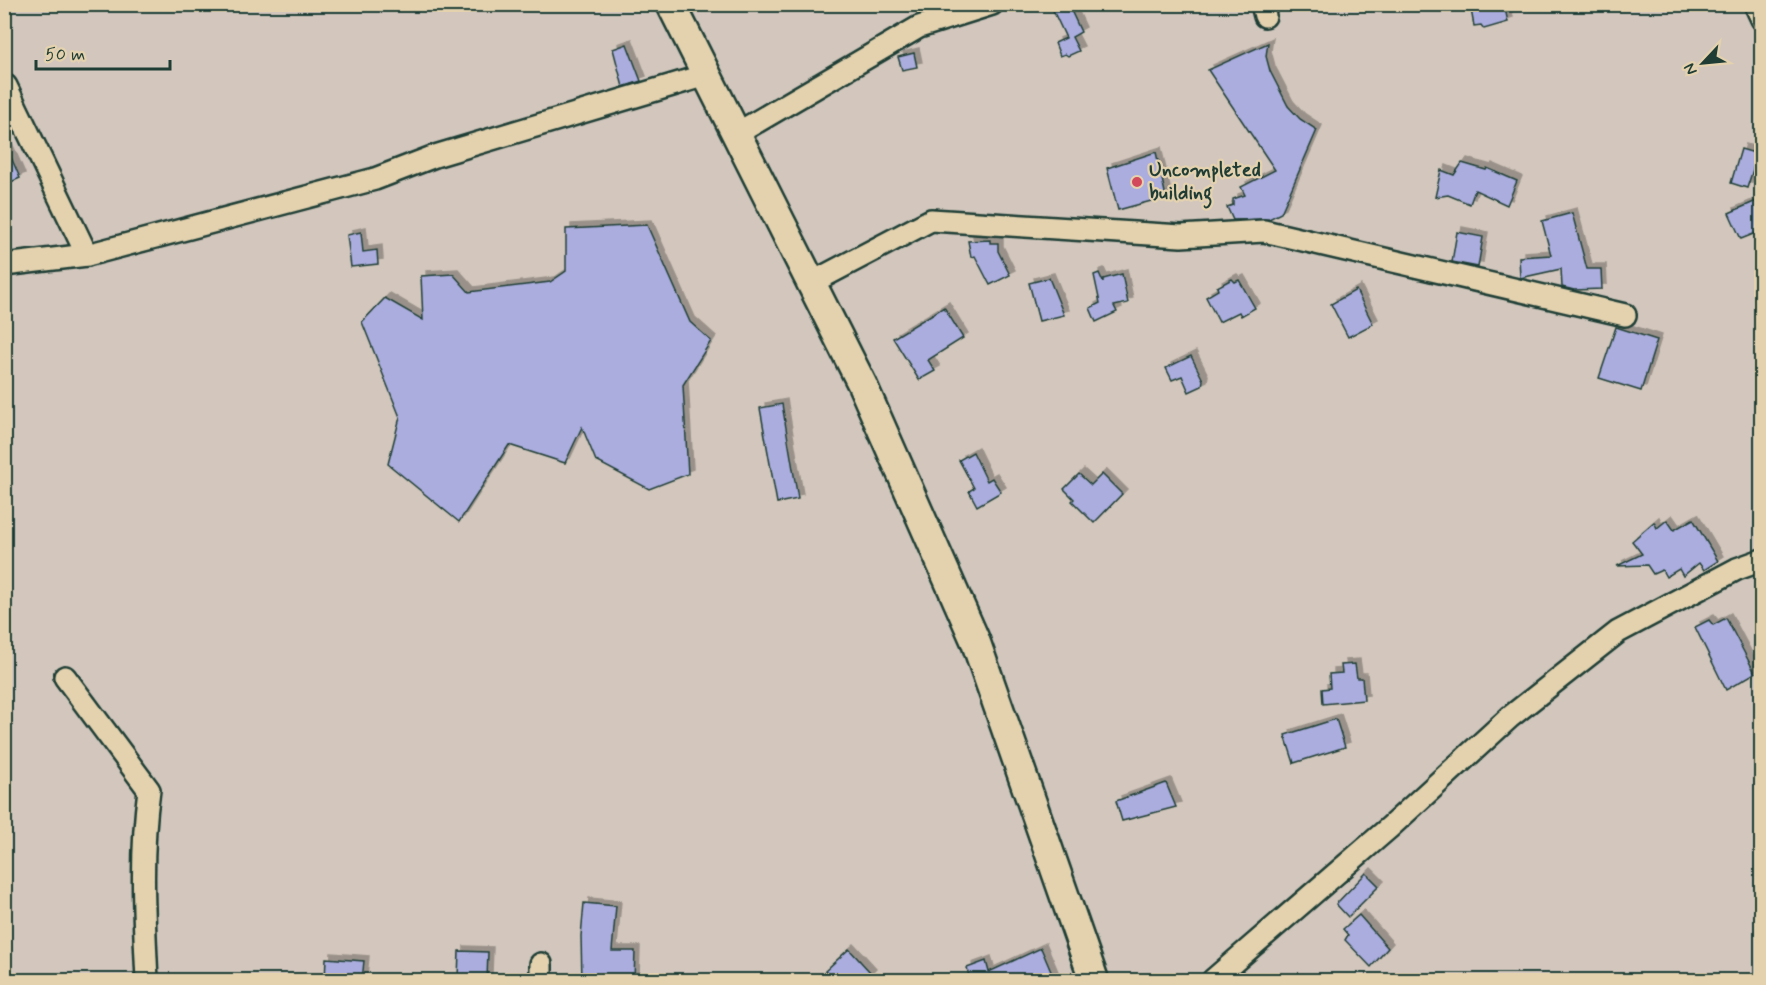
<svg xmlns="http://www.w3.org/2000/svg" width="1766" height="985" font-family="Mynerve,sans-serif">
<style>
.building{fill:#abadde;stroke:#1f3d34;stroke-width:1.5;filter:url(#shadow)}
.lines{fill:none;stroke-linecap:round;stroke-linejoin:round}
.street-casing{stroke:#1f3d34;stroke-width:26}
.secondary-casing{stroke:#1f3d34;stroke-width:33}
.street{stroke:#e4d2af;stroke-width:21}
.secondary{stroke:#e4d2af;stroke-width:28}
.poi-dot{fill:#d1495b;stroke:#e4d2af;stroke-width:2}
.labels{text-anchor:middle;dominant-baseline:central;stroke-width:4.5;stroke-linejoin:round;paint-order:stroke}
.poi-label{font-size:20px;font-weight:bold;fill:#1f3d34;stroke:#e4d2af;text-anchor:start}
</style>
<defs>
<filter id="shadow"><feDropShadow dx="5" dy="-5" stdDeviation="0" flood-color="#0004"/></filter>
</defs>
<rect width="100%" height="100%" fill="#d3c7bd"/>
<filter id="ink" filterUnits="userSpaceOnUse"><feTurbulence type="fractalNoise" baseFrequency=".0167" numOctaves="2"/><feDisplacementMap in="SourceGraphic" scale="12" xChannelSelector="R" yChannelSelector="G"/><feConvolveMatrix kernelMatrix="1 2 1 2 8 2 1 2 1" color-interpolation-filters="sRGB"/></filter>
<g filter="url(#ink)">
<g class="building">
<polygon points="1050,4 1068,4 1081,32 1072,37 1079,51 1068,56 1065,54 1060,56 1055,43 1066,38"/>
<polygon points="1470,4 1504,4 1508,22 1484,29 1481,25 1474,26"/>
<polygon points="1268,43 1266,56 1270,71 1288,106 1300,119 1317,130 1281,213 1269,219 1233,220 1227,207 1233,205 1233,199 1245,195 1241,187 1275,170 1208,70"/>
<polygon points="627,44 641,81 623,87 613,49"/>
<polygon points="914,53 917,67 902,70 898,57"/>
<polygon points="4,141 20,178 4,185"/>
<polygon points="1741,149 1758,154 1747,188 1731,183"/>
<polygon points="1156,152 1166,197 1118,210 1107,168"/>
<polygon points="1462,163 1486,170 1487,168 1517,181 1507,205 1475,190 1470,204 1448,195 1435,197 1441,170 1454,175"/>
<polygon points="1761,199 1761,231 1741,239 1729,213"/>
<polygon points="1572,213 1587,269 1601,269 1602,289 1574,290 1562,287 1561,269 1520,278 1519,257 1551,255 1542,221"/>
<polygon points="647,225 690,322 711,341 683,385 688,474 649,489 596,461 582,427 565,463 509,445 459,522 388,464 400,417 362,322 385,298 423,320 421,276 453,274 469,292 550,282 566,271 566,229"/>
<polygon points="361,232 363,252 377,250 378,264 351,267 347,235"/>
<polygon points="1457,232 1483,237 1478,267 1452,262"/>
<polygon points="990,240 990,243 998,243 998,251 1010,275 990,285 975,256 971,257 968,241"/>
<polygon points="1099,273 1103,282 1103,279 1122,274 1128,303 1114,306 1117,312 1096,322 1090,308 1100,303 1094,275"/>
<polygon points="1049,278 1064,315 1039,321 1029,283"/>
<polygon points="1232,279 1235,282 1239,280 1255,308 1241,316 1239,312 1219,322 1206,297 1218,290 1217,287"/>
<polygon points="1356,290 1373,324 1348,337 1331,304"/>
<polygon points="944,307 963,338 928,360 935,371 919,380 893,338"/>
<polygon points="1616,327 1657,340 1641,391 1599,378"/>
<polygon points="1191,356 1203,380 1202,386 1189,392 1182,376 1172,380 1166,368"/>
<polygon points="782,404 798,499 777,503 760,408"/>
<polygon points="973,452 987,481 992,478 1001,492 977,506 969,491 974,488 959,460"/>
<polygon points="1079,474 1091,485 1102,474 1122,494 1094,523 1072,501 1074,499 1064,489"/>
<polygon points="1693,519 1718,561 1704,570 1699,563 1683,576 1679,569 1666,577 1662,570 1653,574 1647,565 1617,566 1642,554 1632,541 1654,522 1657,528 1667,520 1674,530"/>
<polygon points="1726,618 1755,673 1726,690 1695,627 1709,620 1713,625"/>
<polygon points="1355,664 1357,678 1362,678 1364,700 1323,704 1322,689 1330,688 1329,674 1342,673 1341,665"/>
<polygon points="1336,719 1345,747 1294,763 1285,735"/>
<polygon points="1166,783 1176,807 1122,821 1116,801"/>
<polygon points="1366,873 1379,886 1348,917 1336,904"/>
<polygon points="584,903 616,906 612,951 635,951 634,981 582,981 581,936"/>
<polygon points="1359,915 1388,948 1371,967 1345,940 1348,935 1343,929"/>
<polygon points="1041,948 1055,981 970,981 967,968 986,961 989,972"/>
<polygon points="849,949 871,973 863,981 834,981 825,971"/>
<polygon points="459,951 488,952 487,979 458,978"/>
<polygon points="326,958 364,961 362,981 325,981"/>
</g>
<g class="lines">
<g class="street-casing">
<g id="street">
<polyline points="1262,4 1265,16"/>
<polyline points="1755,4 1762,19"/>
<polyline points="6,86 87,255"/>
<polyline points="736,134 919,27 992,4"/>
<polyline points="4,265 87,255 375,179 435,156 706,75"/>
<polyline points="811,283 931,220 1181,236 1264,231 1625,315"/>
<path d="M65,677l84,113c-9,64 -5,127 -2,190"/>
<polyline points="541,980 541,964"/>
<polyline points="1213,980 1390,827 1510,717 1618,632 1737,569 1762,560"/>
</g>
</g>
<g class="secondary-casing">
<polyline id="secondary" points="671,4 862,384 975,640 1094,980"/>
</g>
<use href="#street" class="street"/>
<use href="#secondary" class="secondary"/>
</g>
</g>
<circle class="poi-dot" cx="1137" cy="182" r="6"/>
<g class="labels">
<g class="poi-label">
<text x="1149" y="170">Uncompleted<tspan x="1149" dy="23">building</tspan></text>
</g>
</g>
<rect width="1766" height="985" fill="none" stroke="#e4d2af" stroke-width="24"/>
<rect x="12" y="12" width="1742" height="961" fill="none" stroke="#1f3d34" stroke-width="2" filter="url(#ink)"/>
<g transform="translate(1703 63) rotate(244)" stroke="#e4d2af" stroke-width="4.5" paint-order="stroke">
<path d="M0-4.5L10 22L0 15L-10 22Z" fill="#1f3d34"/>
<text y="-9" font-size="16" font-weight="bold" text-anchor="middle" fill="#1f3d34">N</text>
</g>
<path d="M36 60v9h134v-9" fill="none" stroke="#1f3d34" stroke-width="3"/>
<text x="45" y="60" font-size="18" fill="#1f3d34" stroke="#e4d2af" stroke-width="4.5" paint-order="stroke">50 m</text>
</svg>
